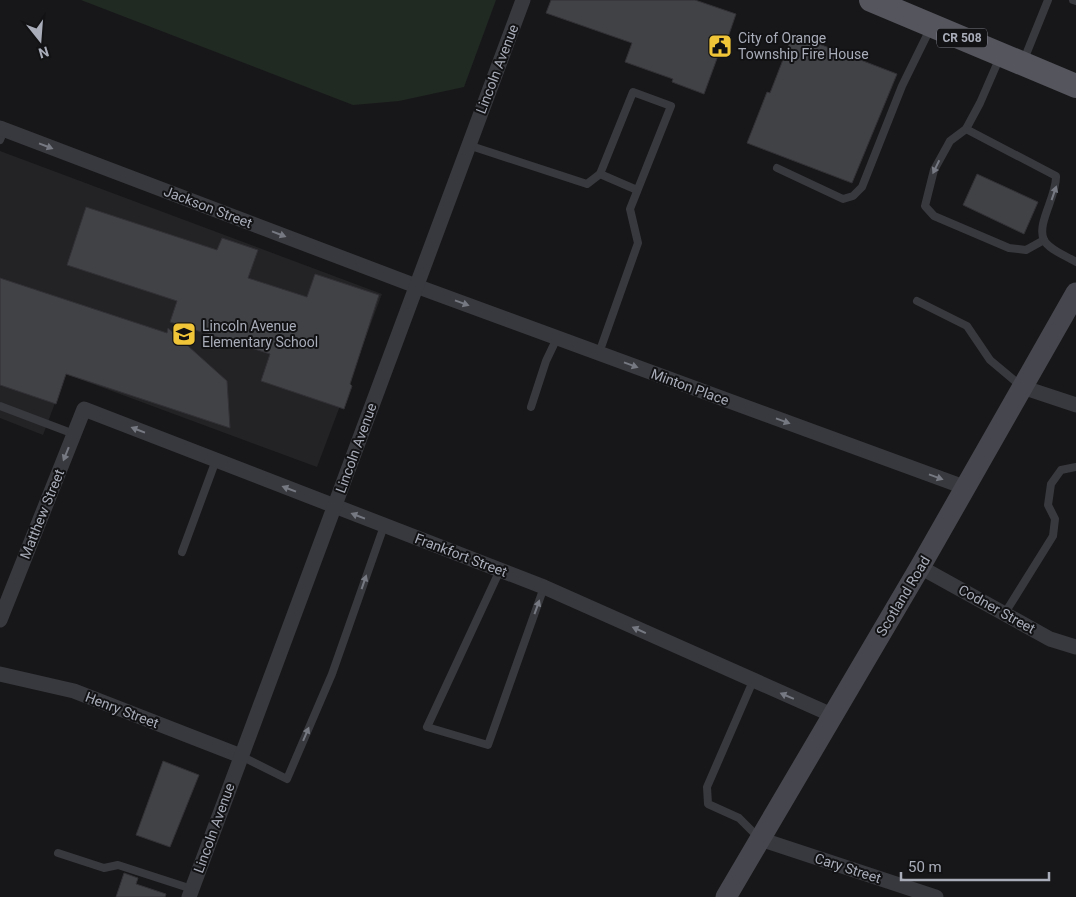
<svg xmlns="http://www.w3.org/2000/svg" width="1076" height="897" font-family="Roboto,sans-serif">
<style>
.built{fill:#232326}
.green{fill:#212923}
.building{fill:#414246;stroke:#323135}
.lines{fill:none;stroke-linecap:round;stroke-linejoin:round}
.service{stroke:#38393e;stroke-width:8}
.minor{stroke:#38393e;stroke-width:15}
.secondary{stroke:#46474e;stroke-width:21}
.primary{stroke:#54555d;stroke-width:24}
.oneway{fill:#767982}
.labels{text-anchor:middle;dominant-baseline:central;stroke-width:4;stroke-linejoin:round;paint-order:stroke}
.shield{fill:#121214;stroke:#7c7e88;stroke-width:1}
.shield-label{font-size:12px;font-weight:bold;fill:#a9adb9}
.poi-label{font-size:14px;fill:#a9adb9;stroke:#121214;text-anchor:start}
.street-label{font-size:14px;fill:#a9adb9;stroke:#121214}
</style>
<rect width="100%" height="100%" fill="#171719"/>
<polygon class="built" points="0,151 382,294 317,467 66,374 43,435 0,418"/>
<polygon class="green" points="81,0 496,0 464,87 399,101 353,105"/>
<g class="building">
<polygon points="551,0 695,0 736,14 726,43 723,42 704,94 672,82 673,79 625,62 632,43 546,13"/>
<polygon points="793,34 897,74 852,183 747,143 767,92 770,93"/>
<polygon points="977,174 1038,202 1024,234 963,205"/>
<polygon points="86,207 217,250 222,238 258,250 248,278 307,297 315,274 379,295 350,384 352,386 344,409 261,381 270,354 170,322 177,301 67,265"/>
<polygon points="0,278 167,333 168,328 227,381 230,428 66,374 56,404 0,385"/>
<polygon points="163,761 199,775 170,847 136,835"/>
<polygon points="124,873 138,878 136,884 166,894 165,897 116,897"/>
</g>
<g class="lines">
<g class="service">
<polyline points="1073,0 1076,1"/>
<polyline points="1000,57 980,103 966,129 950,141 934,170 925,206 934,216 1009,248 1026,250 1044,240"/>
<polyline points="1023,62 1048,0"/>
<path d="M966,129l90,47c1,20 -20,48 -12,64 5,10 23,16 32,22"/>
<polyline points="0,140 4,130"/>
<polyline points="468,145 587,184 600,174"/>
<polyline points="777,168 843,199 853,196 862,187 902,86 931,27"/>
<polyline points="917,301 967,326 990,360 1021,386"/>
<polyline points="599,353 638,243 630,209 671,106 633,92 600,174 637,190"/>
<polyline points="0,406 74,434"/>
<polyline points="531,407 546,361 557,338"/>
<polyline points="182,552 216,460"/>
<polyline points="500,570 427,727 488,745 544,587"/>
<polyline points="1005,613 1053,536 1055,519 1048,505 1051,484 1061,470 1076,467"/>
<polyline points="753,681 707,787 708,804 739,818 758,837"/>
<polyline points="241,756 287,779 332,674 384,526"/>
<polyline points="58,853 104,868 118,865 192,889"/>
</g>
<g class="minor">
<polyline points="0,128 416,286 964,487"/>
<polyline points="1022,387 1076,405"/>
<polyline points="920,567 1050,639 1076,647"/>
<polyline points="0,620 84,409 544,587 832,715"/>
<polyline points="0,674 74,691 241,756"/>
<polyline points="760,839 936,897"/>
<polyline points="189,897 523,0"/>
</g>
<polyline class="secondary" points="726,897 920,567 1076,293"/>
<polyline class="primary" points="871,0 1076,86"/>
</g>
<defs><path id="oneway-solid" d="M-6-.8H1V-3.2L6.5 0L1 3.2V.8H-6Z" transform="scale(1.25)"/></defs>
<g class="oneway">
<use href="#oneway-solid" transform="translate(46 146) rotate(21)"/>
<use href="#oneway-solid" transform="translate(936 167) rotate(116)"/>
<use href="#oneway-solid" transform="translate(1054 193) rotate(-71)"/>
<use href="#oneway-solid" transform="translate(279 234) rotate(21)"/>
<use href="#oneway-solid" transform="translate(462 303) rotate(20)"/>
<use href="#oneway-solid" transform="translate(631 365) rotate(20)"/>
<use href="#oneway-solid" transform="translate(783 421) rotate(20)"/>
<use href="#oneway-solid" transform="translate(138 430) rotate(-159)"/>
<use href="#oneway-solid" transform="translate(66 454) rotate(112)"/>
<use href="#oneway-solid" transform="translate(936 477) rotate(20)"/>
<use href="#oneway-solid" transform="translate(289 489) rotate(-159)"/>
<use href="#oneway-solid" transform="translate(358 516) rotate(-159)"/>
<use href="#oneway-solid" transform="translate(364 582) rotate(-71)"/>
<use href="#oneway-solid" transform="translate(537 607) rotate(-70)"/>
<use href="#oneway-solid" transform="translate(639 630) rotate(-156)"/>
<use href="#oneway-solid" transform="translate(787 696) rotate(-157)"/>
<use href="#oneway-solid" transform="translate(306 734) rotate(-67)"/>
</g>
<defs>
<g id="civic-square" transform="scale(1.25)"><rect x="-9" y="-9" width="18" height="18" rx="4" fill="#f1c538" stroke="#121214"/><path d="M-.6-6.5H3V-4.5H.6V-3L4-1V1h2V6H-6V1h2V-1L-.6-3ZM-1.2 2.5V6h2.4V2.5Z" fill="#111"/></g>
<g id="school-square" transform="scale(1.25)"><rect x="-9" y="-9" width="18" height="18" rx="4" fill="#f1c538" stroke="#121214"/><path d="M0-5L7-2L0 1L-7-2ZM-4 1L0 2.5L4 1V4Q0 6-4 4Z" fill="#111"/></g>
</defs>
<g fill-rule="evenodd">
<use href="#civic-square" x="720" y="46"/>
<use href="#school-square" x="184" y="334"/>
</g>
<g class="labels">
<rect class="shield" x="937" y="28.5" width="50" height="19" rx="4"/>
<g class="shield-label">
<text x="962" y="38">CR 508</text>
</g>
<g class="poi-label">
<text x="738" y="38">City of Orange<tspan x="738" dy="16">Township Fire House</tspan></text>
<text x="202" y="326">Lincoln Avenue<tspan x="202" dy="16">Elementary School</tspan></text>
</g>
<g class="street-label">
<text transform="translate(497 69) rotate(-69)">Lincoln Avenue</text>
<text transform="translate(208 207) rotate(21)">Jackson Street</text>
<text transform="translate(690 387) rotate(20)">Minton Place</text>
<text transform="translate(356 448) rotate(-70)">Lincoln Avenue</text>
<text transform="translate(42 514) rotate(-68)">Matthew Street</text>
<text transform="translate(461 555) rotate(21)">Frankfort Street</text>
<text transform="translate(903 596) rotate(-59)">Scotland Road</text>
<text transform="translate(997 609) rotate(29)">Codner Street</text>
<text transform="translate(122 710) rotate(21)">Henry Street</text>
<text transform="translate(214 828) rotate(-70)">Lincoln Avenue</text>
<text transform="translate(848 868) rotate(18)">Cary Street</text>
</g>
</g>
<g transform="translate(40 40) rotate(163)" stroke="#121214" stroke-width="4" paint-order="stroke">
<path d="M0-4L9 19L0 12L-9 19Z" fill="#a9adb9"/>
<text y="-8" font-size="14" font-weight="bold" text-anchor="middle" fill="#a9adb9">N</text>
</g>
<path d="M901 872v8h148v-8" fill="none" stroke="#a9adb9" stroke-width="2.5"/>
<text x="908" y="872" font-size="15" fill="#a9adb9" stroke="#121214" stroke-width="4" paint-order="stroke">50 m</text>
</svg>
